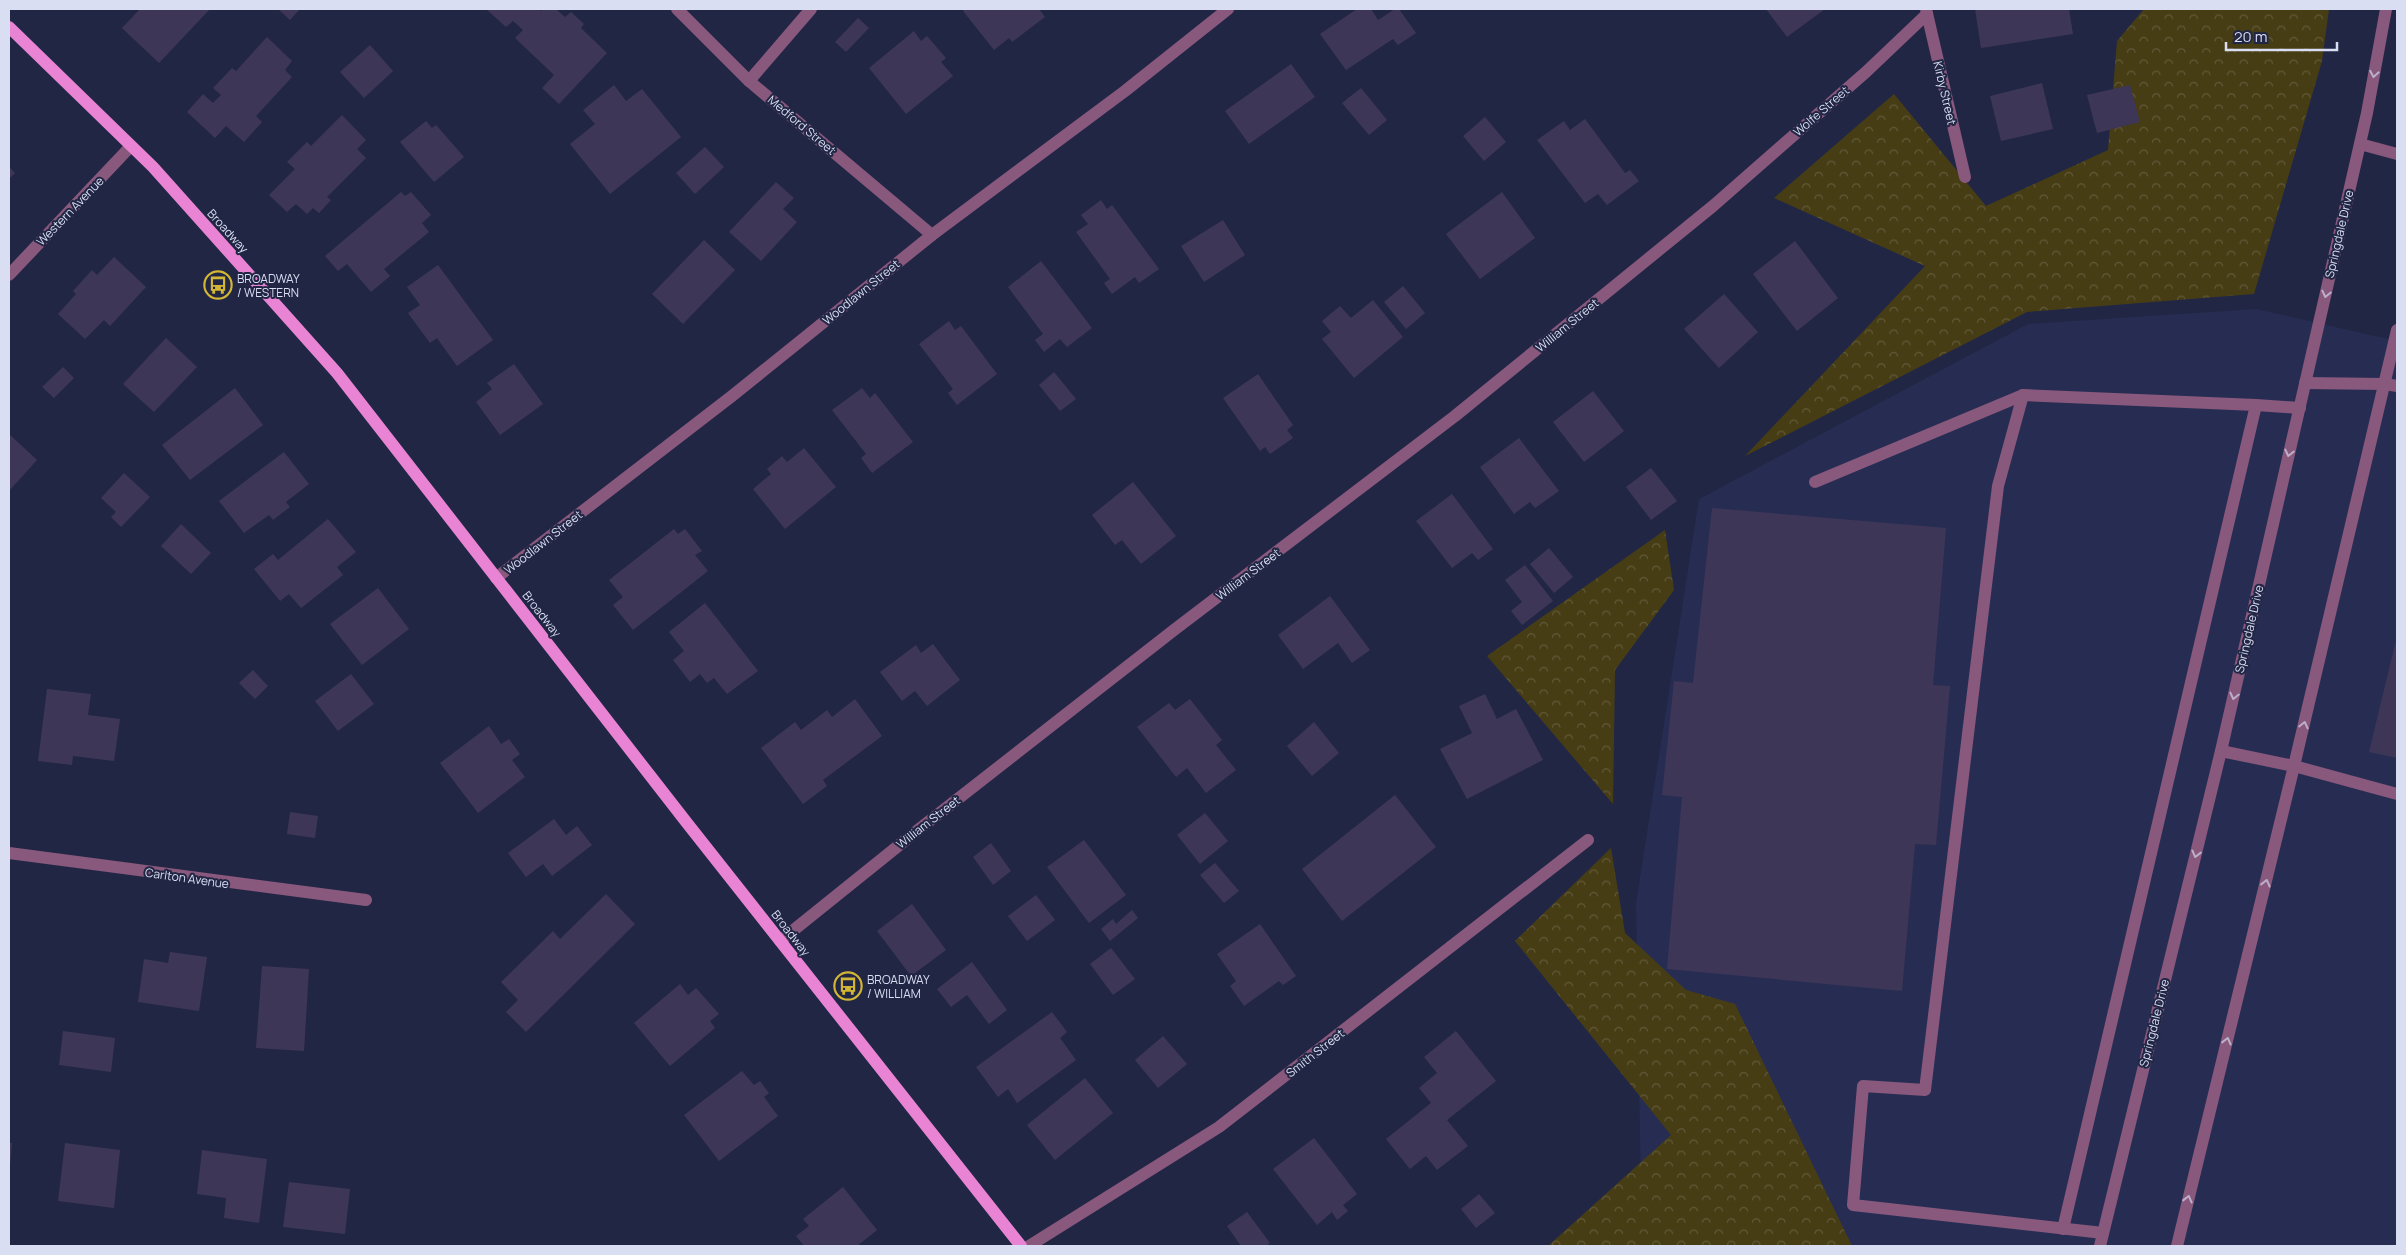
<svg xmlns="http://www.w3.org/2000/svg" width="2406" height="1255" font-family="Manrope,sans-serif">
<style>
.built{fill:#272d52}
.forest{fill:url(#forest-crowns)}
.building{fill:#3e3657}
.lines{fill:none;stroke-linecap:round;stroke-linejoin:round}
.minor{stroke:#89587d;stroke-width:12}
.major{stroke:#e884d3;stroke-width:12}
.oneway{stroke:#bdafca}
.labels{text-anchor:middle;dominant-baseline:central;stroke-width:4;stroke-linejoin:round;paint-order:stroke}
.street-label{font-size:12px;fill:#d9def3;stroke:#212644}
.poi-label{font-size:12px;fill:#d9def3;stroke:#212644;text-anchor:start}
</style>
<defs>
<pattern id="forest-crowns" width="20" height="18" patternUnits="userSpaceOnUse" patternTransform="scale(1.25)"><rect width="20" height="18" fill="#473d15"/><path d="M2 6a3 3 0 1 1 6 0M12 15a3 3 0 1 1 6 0" fill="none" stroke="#615938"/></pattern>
</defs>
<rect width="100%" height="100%" fill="#212644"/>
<polygon class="built" points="2256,309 2397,341 2397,1246 1642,1246 1636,904 1699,499 2028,324"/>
<g class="forest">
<polygon points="2144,9 2329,9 2322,61 2254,294 2027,312 1745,456 1925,266 1774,198 1894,94 1986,206 2108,150 2117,41"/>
<polygon points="1665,530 1674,590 1615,670 1613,804 1487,656"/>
<polygon points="1611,848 1625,933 1686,990 1735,1004 1852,1246 1548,1246 1671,1135 1515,941"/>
</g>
<g class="building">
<polygon points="140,9 210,9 159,63 122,28"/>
<polygon points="278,9 300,9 290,20"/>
<polygon points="486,9 539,9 541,11 543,9 556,9 565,17 571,12 584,24 581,28 607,53 559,104 542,88 554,75 515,38 523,30 513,21 506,27"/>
<polygon points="966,9 1039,9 1045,17 1012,42 1009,38 994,50 963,11"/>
<polygon points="1357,9 1371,9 1378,20 1395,9 1399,9 1416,33 1398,45 1393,39 1346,70 1320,34"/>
<polygon points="1766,9 1825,9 1787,37"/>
<polygon points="1975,9 2069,9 2073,34 1981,48"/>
<polygon points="858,18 869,28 846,52 835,42"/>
<polygon points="914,31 921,41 927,36 946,58 941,62 953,76 906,114 869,68"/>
<polygon points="267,37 292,61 285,70 292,77 256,116 262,122 244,142 226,126 215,138 187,112 203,94 213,103 221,95 213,88 232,68 236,71"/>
<polygon points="370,45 393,71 364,98 340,72"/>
<polygon points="1291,64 1315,97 1249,144 1225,111"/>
<polygon points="2042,83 2053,129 2001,141 1990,96"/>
<polygon points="614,85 626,101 642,89 681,137 610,194 570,144 595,124 583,110"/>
<polygon points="2130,85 2140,122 2097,133 2087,95"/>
<polygon points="1361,88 1387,120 1369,135 1342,103"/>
<polygon points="342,115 366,140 357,149 366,158 327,197 331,200 319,213 313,208 307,214 296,204 287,212 269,195 295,169 287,162 307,142 311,146"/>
<polygon points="1485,117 1506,142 1484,161 1463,136"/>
<polygon points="1585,119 1625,173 1630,170 1639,181 1607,205 1598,194 1585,203 1537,140 1564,121 1570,130"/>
<polygon points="426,121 432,128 436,125 464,157 434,182 400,142"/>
<polygon points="705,147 724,167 695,194 676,173"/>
<polygon points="9,167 15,173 9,179"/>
<polygon points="776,182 794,198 783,209 797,222 761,261 729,232"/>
<polygon points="401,192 405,196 411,192 431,215 422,223 429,232 384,269 390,276 371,292 347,264 338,271 325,256"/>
<polygon points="1502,192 1535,238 1480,279 1446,234"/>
<polygon points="1101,200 1107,209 1112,205 1159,269 1139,283 1135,277 1112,294 1104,283 1110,279 1076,232 1088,224 1081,215"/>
<polygon points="1223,220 1245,255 1204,282 1181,246"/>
<polygon points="704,240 735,270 683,324 652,294"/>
<polygon points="1795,241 1838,298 1797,331 1753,274"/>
<polygon points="114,257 146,287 110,326 104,320 85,339 58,314 76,294 73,291 92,270 97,275"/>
<polygon points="1041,261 1092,328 1067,347 1060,339 1044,352 1035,340 1043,334 1008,287"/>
<polygon points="438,265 493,340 457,366 437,338 430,343 408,313 420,305 407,287"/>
<polygon points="1403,286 1425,313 1406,329 1384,302"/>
<polygon points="1724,294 1758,332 1719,368 1684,329"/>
<polygon points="1373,300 1403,337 1354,378 1322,339 1331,332 1322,321 1340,306 1351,318"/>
<polygon points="949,321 955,330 961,326 997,374 957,405 948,393 953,389 919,344"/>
<polygon points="166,338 197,367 154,412 123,384"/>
<polygon points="514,364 543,404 500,435 476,402 492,389 487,383"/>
<polygon points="63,367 74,378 54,398 42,387"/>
<polygon points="1054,372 1076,399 1060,411 1039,385"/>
<polygon points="1258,374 1293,425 1287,430 1293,438 1270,454 1265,447 1260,451 1223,398"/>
<polygon points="235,388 263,425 190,480 162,445"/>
<polygon points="862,388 870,398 875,393 913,442 872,473 861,458 866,454 832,410"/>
<polygon points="1593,391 1624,431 1584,462 1553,422"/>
<polygon points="9,434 37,460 9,491"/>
<polygon points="1519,438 1559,491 1535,508 1530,502 1514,514 1480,467"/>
<polygon points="804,448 836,487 785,529 753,489 771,474 767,469 782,456 787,462"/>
<polygon points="284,452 309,484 286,502 290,507 273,520 269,515 244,533 219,501"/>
<polygon points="1651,468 1677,501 1651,520 1626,487"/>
<polygon points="124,473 150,497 121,527 111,517 116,512 101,498"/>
<polygon points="1133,482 1176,536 1141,564 1122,540 1115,545 1092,515"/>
<polygon points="1452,494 1493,549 1478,560 1472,553 1452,568 1416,521"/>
<polygon points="1712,508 1946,528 1933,685 1950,686 1936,845 1915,844 1902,991 1667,969 1682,797 1662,795 1674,681 1693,683"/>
<polygon points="328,519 356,552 337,567 343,575 301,608 289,594 280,601 254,569 273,554 278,560"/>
<polygon points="181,524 211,553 191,574 161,546"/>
<polygon points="674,529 678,534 685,529 702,551 695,555 708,571 633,630 613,605 623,597 609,580"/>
<polygon points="1549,548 1573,577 1554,593 1530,564"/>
<polygon points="1525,565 1553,601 1522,625 1511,611 1522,602 1505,580"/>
<polygon points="378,588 409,629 362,665 330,624"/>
<polygon points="1330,596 1370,650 1352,663 1338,643 1303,669 1278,635"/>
<polygon points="705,603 758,671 727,694 714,678 707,683 700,674 690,682 673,660 684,651 669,632"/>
<polygon points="2397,636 2397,758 2369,752"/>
<polygon points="933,644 960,680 927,706 915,691 902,701 880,672 916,645 921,653"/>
<polygon points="253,670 268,686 255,699 239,683"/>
<polygon points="351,674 374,704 338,731 315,701"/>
<polygon points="47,689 91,694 88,715 120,719 114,761 73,756 72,765 38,761"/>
<polygon points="1485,694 1497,719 1516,709 1543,760 1467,799 1440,749 1472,733 1459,706"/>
<polygon points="855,699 882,736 823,780 827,786 803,804 761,748 795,722 801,730 827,710 832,717"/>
<polygon points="1190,699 1222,740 1216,745 1236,770 1206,793 1187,768 1176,777 1137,727 1169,703 1175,710"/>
<polygon points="1314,722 1339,753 1312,776 1287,746"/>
<polygon points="489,726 501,744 509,739 520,754 512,760 525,777 478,813 440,763"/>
<polygon points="1395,795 1436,847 1342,921 1302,869"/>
<polygon points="290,812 318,816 315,838 287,834"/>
<polygon points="1205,813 1228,841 1200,864 1177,835"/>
<polygon points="554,819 566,835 577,826 592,845 552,876 543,864 526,877 508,853"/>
<polygon points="1084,840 1126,895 1089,923 1047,867"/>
<polygon points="991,843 1011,871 993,885 973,857"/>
<polygon points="1215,863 1239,891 1224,903 1200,875"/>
<polygon points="606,894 635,924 526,1032 506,1012 518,1000 501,982 553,931 560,939"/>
<polygon points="1036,895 1055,920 1027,941 1008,916"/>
<polygon points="912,904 946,950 911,976 877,931"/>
<polygon points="1132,910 1138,918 1110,941 1101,929 1113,919 1116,924"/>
<polygon points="1260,924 1296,976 1283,985 1279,981 1244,1006 1230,986 1236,981 1217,954"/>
<polygon points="1111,948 1135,979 1113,995 1090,964"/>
<polygon points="170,952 207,957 199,1011 138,1002 144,959 168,963"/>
<polygon points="972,962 1007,1010 989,1024 967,995 951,1007 937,989"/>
<polygon points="262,966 309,969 304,1051 256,1048"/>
<polygon points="680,984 688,995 696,988 719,1014 710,1021 715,1028 670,1066 634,1023"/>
<polygon points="1052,1012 1067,1032 1060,1038 1076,1060 1017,1103 1008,1089 998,1097 976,1067"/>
<polygon points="63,1031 115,1038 111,1072 59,1065"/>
<polygon points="1456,1031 1496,1081 1447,1120 1468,1146 1437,1170 1426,1156 1410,1169 1386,1139 1431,1103 1419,1088 1437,1073 1424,1057"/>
<polygon points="1163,1036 1187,1064 1158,1088 1135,1060"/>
<polygon points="742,1071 754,1085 760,1081 769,1093 764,1097 778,1116 719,1161 684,1115"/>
<polygon points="1085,1078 1113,1113 1055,1160 1027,1125"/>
<polygon points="1314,1138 1357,1194 1343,1205 1348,1211 1337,1220 1332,1212 1317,1225 1273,1169"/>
<polygon points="9,1143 12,1143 10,1166 9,1166"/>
<polygon points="65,1143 120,1150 114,1208 58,1201"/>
<polygon points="202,1150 267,1159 259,1223 224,1218 226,1198 197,1194"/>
<polygon points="289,1182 350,1189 345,1234 283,1227"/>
<polygon points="843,1187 877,1230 857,1246 804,1246 796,1236 809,1226 803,1219"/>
<polygon points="1479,1194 1495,1213 1476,1228 1461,1209"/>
<polygon points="1247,1212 1270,1243 1266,1246 1241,1246 1227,1226"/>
</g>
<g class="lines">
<g class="minor">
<polyline points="677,9 749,81 932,235"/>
<polyline points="1926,9 1965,177"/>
<polyline points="749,81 811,9"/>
<polyline points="2360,144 2397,154"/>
<polyline points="9,275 131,146"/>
<polyline points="2305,383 2385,384 2397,386"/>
<polyline points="1815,482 2023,395"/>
<polyline points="496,578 732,396 932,235 1125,91 1228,9"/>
<polyline points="2221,751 2294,766 2397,794"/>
<polyline points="9,853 366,900"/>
<polyline points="780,941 918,830 1174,630 1455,416 1713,206 1866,72 1927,14"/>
<polyline points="2063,1229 2256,405"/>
<polyline points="2103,1233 1853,1205 1863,1086 1925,1090 1998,486 2023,395 2256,405 2300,408"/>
<polyline points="1029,1246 1219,1127 1588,840"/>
<polyline points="2100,1246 2221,751 2367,113 2386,9"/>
<polyline points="2177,1246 2294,766 2397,330"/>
</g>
<polyline class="major" points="9,27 153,167 337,373 687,823 1021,1246"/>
</g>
<defs><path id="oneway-chevron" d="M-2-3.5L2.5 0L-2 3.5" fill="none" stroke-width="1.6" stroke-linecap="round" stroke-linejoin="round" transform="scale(1.25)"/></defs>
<g class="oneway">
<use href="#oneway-chevron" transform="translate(2374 74) rotate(100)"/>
<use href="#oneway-chevron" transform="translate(2326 294) rotate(103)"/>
<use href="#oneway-chevron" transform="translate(2289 453) rotate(103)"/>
<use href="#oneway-chevron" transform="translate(2234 696) rotate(103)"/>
<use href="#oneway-chevron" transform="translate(2304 725) rotate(-77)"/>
<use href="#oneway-chevron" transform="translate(2196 854) rotate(104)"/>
<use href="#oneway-chevron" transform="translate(2266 883) rotate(-76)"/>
<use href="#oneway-chevron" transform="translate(2227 1041) rotate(-76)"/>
<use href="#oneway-chevron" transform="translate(2188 1199) rotate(-76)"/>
</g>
<defs>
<g id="bus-ring" transform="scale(1.4375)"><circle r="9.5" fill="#212644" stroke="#d4b635" stroke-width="1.5"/><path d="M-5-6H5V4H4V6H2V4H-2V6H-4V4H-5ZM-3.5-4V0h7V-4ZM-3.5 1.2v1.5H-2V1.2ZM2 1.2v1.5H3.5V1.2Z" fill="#d4b635"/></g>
</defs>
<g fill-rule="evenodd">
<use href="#bus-ring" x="218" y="285"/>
<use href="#bus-ring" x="848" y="986"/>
</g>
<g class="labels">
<g class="street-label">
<text transform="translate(1945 93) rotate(77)">Kirby Street</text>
<text transform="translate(1821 111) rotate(-41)">Wolfe Street</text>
<text transform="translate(802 125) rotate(40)">Medford Street</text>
<text transform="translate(70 211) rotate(-46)">Western Avenue</text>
<text transform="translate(228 231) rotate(48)">Broadway</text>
<text transform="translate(2339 234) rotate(-77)">Springdale Drive</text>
<text transform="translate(861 292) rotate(-39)">Woodlawn Street</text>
<text transform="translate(1567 325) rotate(-39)">William Street</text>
<text transform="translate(543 542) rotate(-38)">Woodlawn Street</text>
<text transform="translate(1248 574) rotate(-37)">William Street</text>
<text transform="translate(542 614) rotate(52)">Broadway</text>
<text transform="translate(2249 629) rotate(-77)">Springdale Drive</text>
<text transform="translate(928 822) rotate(-38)">William Street</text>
<text transform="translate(187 878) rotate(8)">Carlton Avenue</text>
<text transform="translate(791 933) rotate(52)">Broadway</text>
<text transform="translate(2154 1023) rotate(-76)">Springdale Drive</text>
<text transform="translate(1315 1053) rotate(-38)">Smith Street</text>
</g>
<g class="poi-label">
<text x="237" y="278">BROADWAY<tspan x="237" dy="14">/ WESTERN</tspan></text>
<text x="867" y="979">BROADWAY<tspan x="867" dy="14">/ WILLIAM</tspan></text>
</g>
</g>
<rect width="2406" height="1255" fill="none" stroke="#d9def3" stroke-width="20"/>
<path d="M2226 42v8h111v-8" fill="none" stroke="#d9def3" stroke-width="2.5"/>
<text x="2234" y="42" font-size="15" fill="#d9def3" stroke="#212644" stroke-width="4" paint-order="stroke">20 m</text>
</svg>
